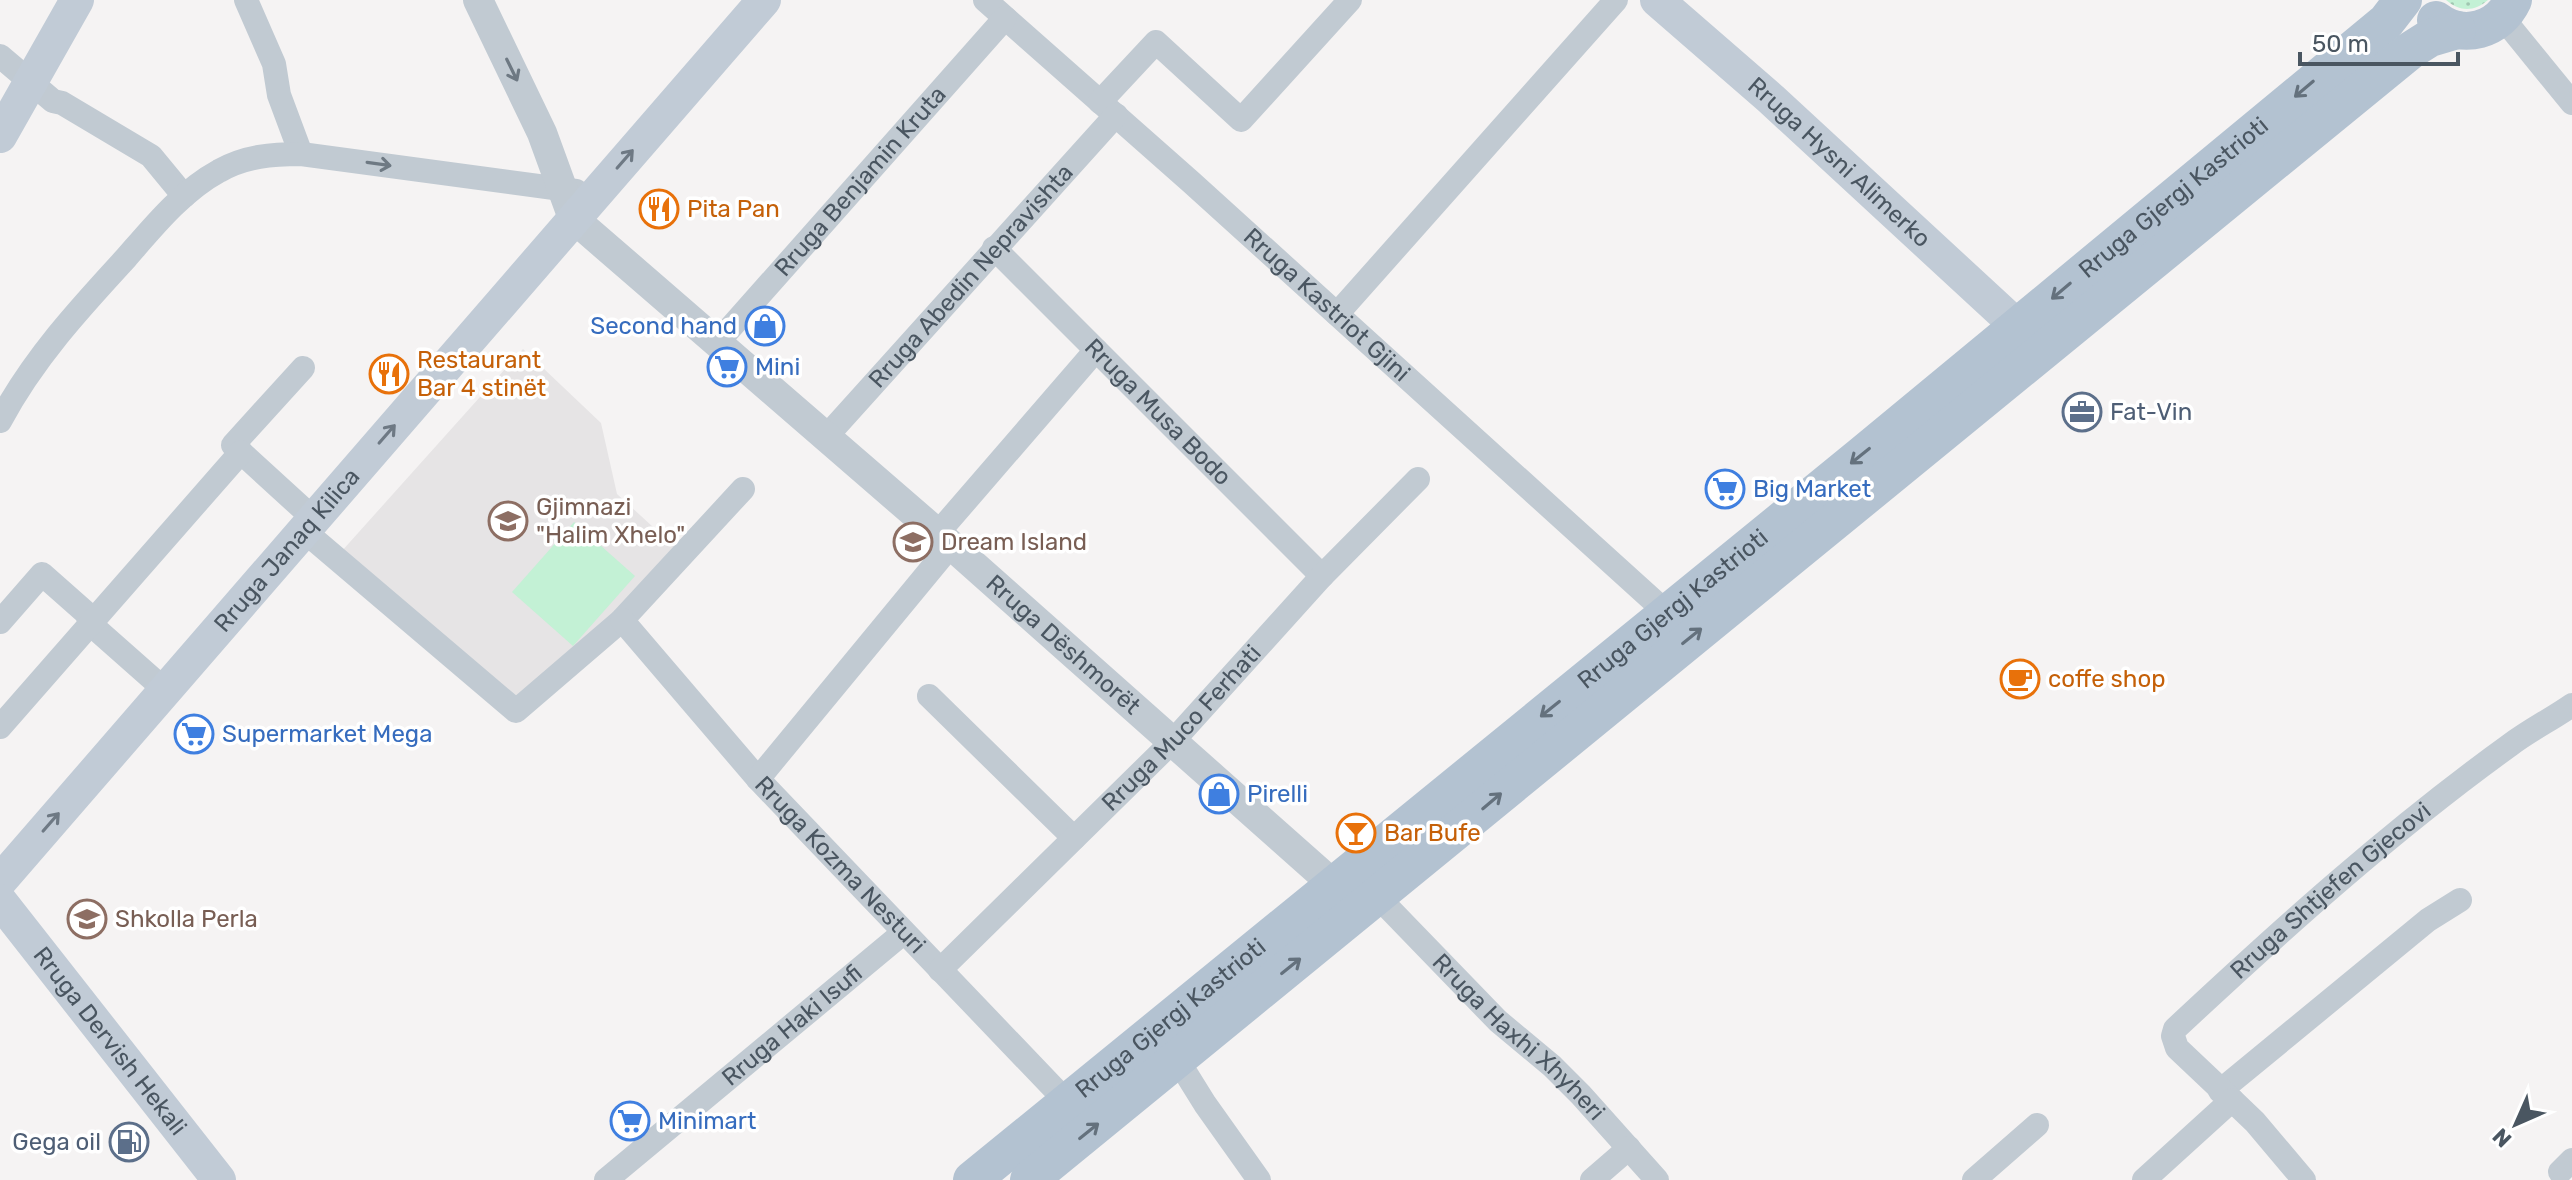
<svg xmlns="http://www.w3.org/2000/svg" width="2572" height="1180" font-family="Rubik,sans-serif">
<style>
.education{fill:#e6e4e5}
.grass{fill:url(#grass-dots)}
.park{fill:#c3f1d5}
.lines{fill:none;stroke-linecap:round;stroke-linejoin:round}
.minor{stroke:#c1cad2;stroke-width:24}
.tertiary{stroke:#c1cad2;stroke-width:30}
.secondary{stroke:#c1cbd6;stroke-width:34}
.primary{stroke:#b3c2d1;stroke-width:38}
.oneway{stroke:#6e7983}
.oneway2{stroke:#64717d}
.oneway3{stroke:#6e7984}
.labels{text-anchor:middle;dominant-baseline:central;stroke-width:7;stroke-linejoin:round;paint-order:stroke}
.street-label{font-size:24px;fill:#4a5661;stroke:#fff}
.food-label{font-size:24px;fill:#c56008;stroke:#fff;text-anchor:start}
.shop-label{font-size:24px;fill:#366cbe;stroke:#fff;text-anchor:start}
.service-label{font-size:24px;fill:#4e5e75;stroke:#fff;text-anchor:start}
.education-label{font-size:24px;fill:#785e54;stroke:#fff;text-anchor:start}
</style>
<defs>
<pattern id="grass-dots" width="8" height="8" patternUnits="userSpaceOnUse" patternTransform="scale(2)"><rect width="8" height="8" fill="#c3f1d5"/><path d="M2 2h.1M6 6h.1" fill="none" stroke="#a0c6b0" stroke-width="1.8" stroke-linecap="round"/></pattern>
</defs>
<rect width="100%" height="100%" fill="#f5f3f3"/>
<polygon class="education" points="523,349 601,423 617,494 676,548 615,613 516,696 341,552"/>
<path class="grass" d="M2446,0h42c-14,12 -28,12 -42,0z"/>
<polygon class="park" points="574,522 635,576 573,646 512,592"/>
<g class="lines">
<g class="minor">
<polyline points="246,0 274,64 279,95 301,154"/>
<path id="s1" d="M985,0l206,182 476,431"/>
<polyline points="2502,17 2572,103"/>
<polyline points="0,56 53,101 62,103 151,156 184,196"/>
<polyline points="1100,102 1156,42 1241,120 1350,0"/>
<path id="s2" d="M994,248l328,328"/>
<polyline points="1337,314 1616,0"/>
<path id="s3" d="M717,343l288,-325"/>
<polyline points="303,368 233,445 314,519"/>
<path d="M0,421c33,-62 79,-112 126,-163 27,-31 56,-67 93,-87 26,-15 54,-17 82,-17l275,37"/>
<path id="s4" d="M825,438l291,-323"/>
<polyline points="303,530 516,711 622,620 743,489"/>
<polyline points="937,534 1096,350"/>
<path id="s5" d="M622,620l136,159 309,323"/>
<polyline points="0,622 42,574 85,612 96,629 165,690"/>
<polyline points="929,696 1074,838"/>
<polyline points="0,727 241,452"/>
<polyline points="758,779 951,545"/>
<path id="s6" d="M1377,896l121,125 54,45 29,29 76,85"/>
<path id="s7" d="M940,970l233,-229 149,-165 96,-97"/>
<polyline points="1177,1059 1205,1104 1259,1180"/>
<polyline points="2220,1091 2428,920 2460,900"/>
<path id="s8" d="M2232,1100l-55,-52 -4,-12 2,-7c107,-100 217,-199 335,-284 20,-15 42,-26 62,-40"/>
<polyline points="2560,1172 2572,1160"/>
<path id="s9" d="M606,1180l297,-247"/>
<polyline points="1592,1180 1629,1148"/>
<polyline points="1974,1180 2037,1125"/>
<polyline points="2144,1180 2232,1100 2255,1122 2304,1180"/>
</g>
<path class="tertiary" id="s10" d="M478,0l64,133 31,85 378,327 383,340"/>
<g class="secondary">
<path id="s11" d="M1657,0l114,99 246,227"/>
<polyline points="0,136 77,0"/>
<path id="s12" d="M0,881l764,-881"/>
<path id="s13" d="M0,901l219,279"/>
</g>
<g class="primary">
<path d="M2436,20c27,21 63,10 77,-20"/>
<path id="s14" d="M972,1180l890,-725 524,-433 17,-22"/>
<polyline points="1029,1180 2411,50 2430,38 2457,30"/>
</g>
</g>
<defs><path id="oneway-shaft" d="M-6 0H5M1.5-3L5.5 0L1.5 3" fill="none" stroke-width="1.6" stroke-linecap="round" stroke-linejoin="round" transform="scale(2)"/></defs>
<g class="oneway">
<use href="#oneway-shaft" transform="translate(512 70) rotate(64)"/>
<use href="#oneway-shaft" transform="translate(379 164) rotate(8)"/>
</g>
<g class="oneway2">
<use href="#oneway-shaft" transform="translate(2304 89) rotate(140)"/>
<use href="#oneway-shaft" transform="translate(2061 291) rotate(140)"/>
<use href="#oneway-shaft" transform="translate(1860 456) rotate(141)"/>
<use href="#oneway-shaft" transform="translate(1692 636) rotate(-39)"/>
<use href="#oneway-shaft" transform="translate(1550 709) rotate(141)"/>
<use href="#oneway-shaft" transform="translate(1492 801) rotate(-40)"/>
<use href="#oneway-shaft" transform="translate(1291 966) rotate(-39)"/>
<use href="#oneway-shaft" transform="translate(1089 1131) rotate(-39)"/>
</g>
<g class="oneway3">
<use href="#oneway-shaft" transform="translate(625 159) rotate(-49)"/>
<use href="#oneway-shaft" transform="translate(387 434) rotate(-49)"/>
<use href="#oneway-shaft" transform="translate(51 822) rotate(-49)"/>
</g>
<defs>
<g id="restaurant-ring" transform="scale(2)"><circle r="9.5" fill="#fff" stroke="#e8710a" stroke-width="1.5"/><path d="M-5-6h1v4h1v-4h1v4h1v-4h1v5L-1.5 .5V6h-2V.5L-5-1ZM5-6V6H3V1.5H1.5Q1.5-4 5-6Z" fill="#e8710a"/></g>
<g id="shop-ring" transform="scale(2)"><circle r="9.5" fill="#fff" stroke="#3f7fe0" stroke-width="1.5"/><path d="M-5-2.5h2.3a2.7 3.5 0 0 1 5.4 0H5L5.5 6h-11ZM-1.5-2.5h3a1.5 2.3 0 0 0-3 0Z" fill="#3f7fe0"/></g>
<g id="supermarket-ring" transform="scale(2)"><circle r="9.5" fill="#fff" stroke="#3f7fe0" stroke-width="1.5"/><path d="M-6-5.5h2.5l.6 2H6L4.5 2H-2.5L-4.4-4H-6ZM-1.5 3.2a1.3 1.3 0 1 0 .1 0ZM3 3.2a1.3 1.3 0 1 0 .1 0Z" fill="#3f7fe0"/></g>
<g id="office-ring" transform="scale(2)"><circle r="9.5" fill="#fff" stroke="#5c6f8a" stroke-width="1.5"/><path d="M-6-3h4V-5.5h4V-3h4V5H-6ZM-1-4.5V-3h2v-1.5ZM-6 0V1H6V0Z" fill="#5c6f8a"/></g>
<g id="school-ring" transform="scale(2)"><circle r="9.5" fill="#fff" stroke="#8d6e63" stroke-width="1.5"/><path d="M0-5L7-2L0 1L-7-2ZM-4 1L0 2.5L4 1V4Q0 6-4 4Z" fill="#8d6e63"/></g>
<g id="cafe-ring" transform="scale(2)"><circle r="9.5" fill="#fff" stroke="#e8710a" stroke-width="1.5"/><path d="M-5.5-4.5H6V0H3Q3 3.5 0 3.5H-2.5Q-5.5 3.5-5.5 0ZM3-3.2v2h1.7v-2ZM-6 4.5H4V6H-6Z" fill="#e8710a"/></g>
<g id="bar-ring" transform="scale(2)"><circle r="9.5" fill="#fff" stroke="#e8710a" stroke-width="1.5"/><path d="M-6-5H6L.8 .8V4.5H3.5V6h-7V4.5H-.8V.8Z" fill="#e8710a"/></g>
<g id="fuel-ring" transform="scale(2)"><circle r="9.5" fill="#fff" stroke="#5c6f8a" stroke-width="1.5"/><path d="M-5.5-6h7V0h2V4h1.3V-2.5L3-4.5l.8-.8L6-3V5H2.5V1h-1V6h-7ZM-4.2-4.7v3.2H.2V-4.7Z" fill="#5c6f8a"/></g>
</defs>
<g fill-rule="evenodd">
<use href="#restaurant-ring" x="659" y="209"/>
<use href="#shop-ring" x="765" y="326"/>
<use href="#supermarket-ring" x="727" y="367"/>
<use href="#restaurant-ring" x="389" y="374"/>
<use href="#office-ring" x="2082" y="412"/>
<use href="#supermarket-ring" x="1725" y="489"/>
<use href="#school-ring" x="508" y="521"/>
<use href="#school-ring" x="913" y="542"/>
<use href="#cafe-ring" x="2020" y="679"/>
<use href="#supermarket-ring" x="194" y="734"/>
<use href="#shop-ring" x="1219" y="794"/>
<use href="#bar-ring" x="1356" y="833"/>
<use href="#school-ring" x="87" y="919"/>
<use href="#supermarket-ring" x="630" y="1121"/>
<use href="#fuel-ring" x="129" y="1142"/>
</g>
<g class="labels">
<g class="street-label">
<text stroke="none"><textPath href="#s11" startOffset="244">Rruga Hysni Alimerko</textPath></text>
<text stroke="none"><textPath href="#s3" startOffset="216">Rruga Benjamin Kruta</textPath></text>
<text stroke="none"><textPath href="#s14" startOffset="1552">Rruga Gjergj Kastrioti</textPath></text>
<text stroke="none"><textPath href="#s4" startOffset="218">Rruga Abedin Nepravishta</textPath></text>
<text stroke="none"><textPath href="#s1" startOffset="458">Rruga Kastriot Gjini</textPath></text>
<text stroke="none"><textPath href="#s2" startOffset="232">Rruga Musa Bodo</textPath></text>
<text stroke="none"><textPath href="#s12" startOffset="438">Rruga Janaq Kilica</textPath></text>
<text stroke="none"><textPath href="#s14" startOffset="904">Rruga Gjergj Kastrioti</textPath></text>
<text stroke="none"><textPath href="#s10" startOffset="888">Rruga Dëshmorët</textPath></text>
<text stroke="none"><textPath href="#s7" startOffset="342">Rruga Muco Ferhati</textPath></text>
<text stroke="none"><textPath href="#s5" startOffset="328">Rruga Kozma Nesturi</textPath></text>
<text stroke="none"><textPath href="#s8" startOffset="304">Rruga Shtjefen Gjecovi</textPath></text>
<text stroke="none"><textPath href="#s14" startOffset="256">Rruga Gjergj Kastrioti</textPath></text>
<text stroke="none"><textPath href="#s9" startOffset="242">Rruga Haki Isufi</textPath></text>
<text stroke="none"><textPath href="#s6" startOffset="200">Rruga Haxhi Xhyheri</textPath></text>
<text stroke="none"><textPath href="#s13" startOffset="178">Rruga Dervish Hekali</textPath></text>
</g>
<g class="food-label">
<text x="687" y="209">Pita Pan</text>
<text x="417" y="360">Restaurant<tspan x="417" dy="28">Bar 4 stinët</tspan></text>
<text x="2048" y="679">coffe shop</text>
<text x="1384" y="833">Bar Bufe</text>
</g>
<g class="shop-label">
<text x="737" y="326" text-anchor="end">Second hand</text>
<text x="755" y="367">Mini</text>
<text x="1753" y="489">Big Market</text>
<text x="222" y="734">Supermarket Mega</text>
<text x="1247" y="794">Pirelli</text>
<text x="658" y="1121">Minimart</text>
</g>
<g class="service-label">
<text x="2110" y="412">Fat-Vin</text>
<text x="101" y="1142" text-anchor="end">Gega oil</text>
</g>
<g class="education-label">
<text x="536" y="507">Gjimnazi<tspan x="536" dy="28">"Halim Xhelo"</tspan></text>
<text x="941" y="542">Dream Island</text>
<text x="115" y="919">Shkolla Perla</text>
</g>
</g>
<g transform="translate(2516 1124) rotate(225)" stroke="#ffffff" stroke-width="6" paint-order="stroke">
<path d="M0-6L14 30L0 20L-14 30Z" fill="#4a5661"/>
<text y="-12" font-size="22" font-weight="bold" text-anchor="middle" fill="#4a5661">N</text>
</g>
<path d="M2300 52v12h158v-12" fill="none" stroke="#4a5661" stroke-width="4"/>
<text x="2312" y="52" font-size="24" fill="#4a5661" stroke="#ffffff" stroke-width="6" paint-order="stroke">50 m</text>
</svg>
